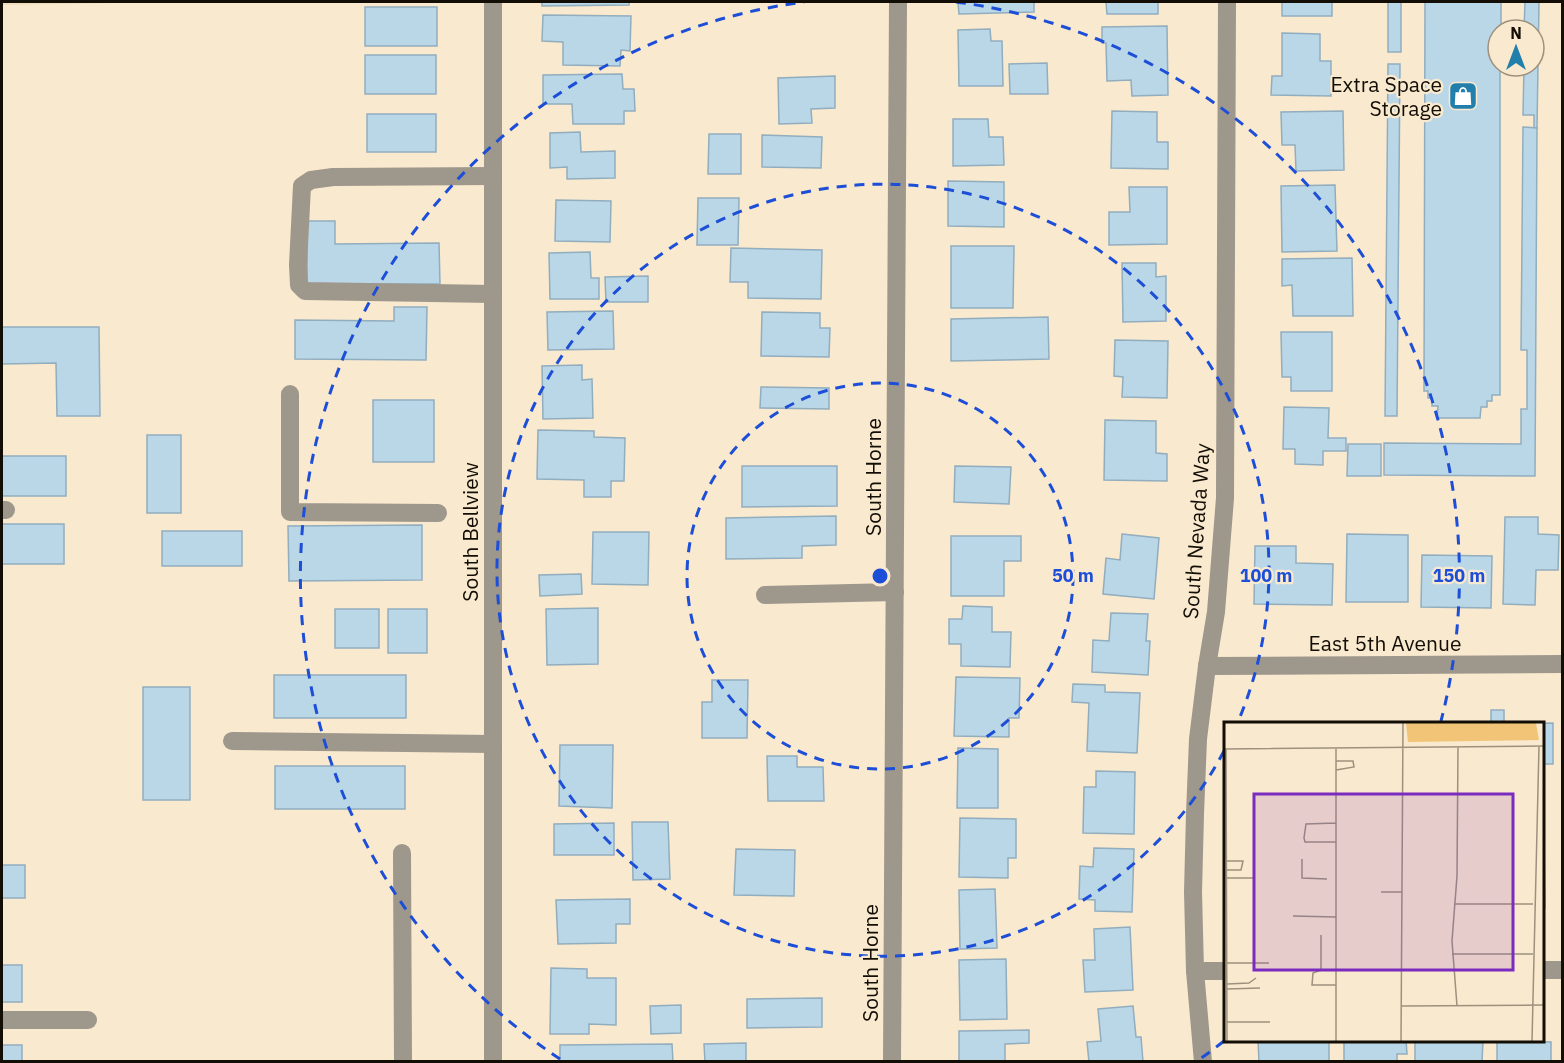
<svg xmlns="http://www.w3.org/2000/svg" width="1564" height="1063" font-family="'IBM Plex Sans',sans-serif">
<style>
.built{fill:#f0ddbc}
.building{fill:#bad7e8;stroke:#91adbe;stroke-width:1.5}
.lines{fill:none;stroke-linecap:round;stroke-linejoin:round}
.minor{stroke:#9e978c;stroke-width:18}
.ring{fill:none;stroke:#1d4ed8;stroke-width:3;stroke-dasharray:10 8}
.labels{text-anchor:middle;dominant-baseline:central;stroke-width:4.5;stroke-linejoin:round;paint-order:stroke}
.poi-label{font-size:21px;fill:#120d05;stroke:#f9e9ce;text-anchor:end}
.street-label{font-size:21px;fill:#120d05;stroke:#f9e9ce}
.inset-road{fill:none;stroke:#9d917e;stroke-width:1.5}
.view{fill:#7b2cbf;fill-opacity:0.15;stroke:#7b2cbf;stroke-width:3}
.inset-edge{fill:none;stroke:#120d05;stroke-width:3}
.centre{fill:#1d4ed8;stroke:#f9e9ce;stroke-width:3}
.ring-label{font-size:18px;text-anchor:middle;font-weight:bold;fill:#1d4ed8;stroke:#f9e9ce;stroke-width:4.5;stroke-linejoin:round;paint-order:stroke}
</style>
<rect width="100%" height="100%" fill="#f9e9ce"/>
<polygon class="built" points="2,2 119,2 119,3 2,5"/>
<g class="building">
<polygon points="542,2 629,2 629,5 542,6"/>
<polygon points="958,2 1034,2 1034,12 959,14"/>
<polygon points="1106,2 1158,2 1158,14 1107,14"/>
<rect x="1282" y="2" width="50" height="14"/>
<rect x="1388" y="2" width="13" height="50"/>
<polygon points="1425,2 1501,2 1501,30 1498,30 1498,66 1500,66 1500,395 1492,395 1492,401 1487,401 1487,407 1481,407 1480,418 1437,418 1438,406 1432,406 1432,398 1428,398 1428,391 1424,391"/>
<polygon points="1525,2 1539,2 1537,128 1534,128 1534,115 1523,115 1524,66 1534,66 1534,30 1524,30"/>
<rect x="365" y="7" width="72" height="39"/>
<polygon points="543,15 631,16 630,51 621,50 620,66 563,65 563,42 542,41"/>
<polygon points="1167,26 1168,95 1132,96 1131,80 1107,81 1106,43 1102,43 1102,27"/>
<polygon points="990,29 991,41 1002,41 1003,86 959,86 958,30"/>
<polygon points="1282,33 1320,34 1320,61 1331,61 1331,96 1271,95 1272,76 1282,76"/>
<rect x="365" y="55" width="71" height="39"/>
<polygon points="1047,63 1048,94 1010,94 1009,64"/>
<polygon points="1388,64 1400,64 1397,416 1385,416"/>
<polygon points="622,74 623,89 634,89 635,111 624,111 624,124 573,124 572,104 543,104 543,75"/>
<polygon points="835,76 835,108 811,109 812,123 779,124 778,78"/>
<polygon points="1112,111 1157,112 1157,142 1168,142 1168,169 1111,168"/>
<polygon points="1343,111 1344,170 1296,171 1295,145 1282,145 1281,112"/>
<rect x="367" y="114" width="69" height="38"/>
<polygon points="953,119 988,119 989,137 1003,137 1004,165 953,166"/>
<polygon points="1523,127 1537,128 1535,476 1384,475 1384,443 1521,444 1521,409 1527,409 1527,350 1521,350"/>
<polygon points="580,132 581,152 615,151 615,178 567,179 567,167 550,168 550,133"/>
<polygon points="709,134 741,134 741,174 708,174"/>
<polygon points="762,135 822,137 821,168 762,167"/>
<polygon points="948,181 1004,182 1004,227 948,226"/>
<polygon points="1335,185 1337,251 1282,252 1281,186"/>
<polygon points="1129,187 1167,187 1167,244 1109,245 1109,212 1130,212"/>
<polygon points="698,198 739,198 738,245 697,245"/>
<polygon points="556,200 611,201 610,242 555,241"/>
<polygon points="307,221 335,221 335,244 439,243 440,284 307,284"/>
<polygon points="951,246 1014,246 1013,308 951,308"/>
<polygon points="731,248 822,250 821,299 748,298 748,282 730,282"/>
<polygon points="590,252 591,278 599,278 599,299 550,299 549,253"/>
<polygon points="1352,258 1353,316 1293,316 1292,285 1282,286 1282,259"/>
<polygon points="1122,263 1156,263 1156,277 1166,276 1166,321 1123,322"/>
<polygon points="648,276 648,302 606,302 605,277"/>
<polygon points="394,307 427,307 426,360 295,359 295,320 394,321"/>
<polygon points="613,311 614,349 548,350 547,312"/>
<polygon points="762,312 820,313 820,328 830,328 829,357 761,356"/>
<polygon points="1048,317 1049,359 951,361 951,319"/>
<polygon points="2,327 99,327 100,416 57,416 56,363 2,364"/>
<polygon points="1281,332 1332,332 1332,391 1291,391 1291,377 1282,377"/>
<polygon points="1115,340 1168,341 1167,398 1122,397 1123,377 1114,376"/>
<polygon points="582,365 582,380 592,379 593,418 543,419 542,366"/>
<polygon points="761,387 829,388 829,409 760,408"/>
<rect x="373" y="400" width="61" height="62"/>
<polygon points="1284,407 1329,408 1328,438 1346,438 1346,451 1323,451 1323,465 1295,464 1295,449 1283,449"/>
<polygon points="1105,420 1156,421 1156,453 1167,454 1167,481 1104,480"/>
<polygon points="538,430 594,431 594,437 625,438 624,481 611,481 611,497 584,497 584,480 537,479"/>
<rect x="147" y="435" width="34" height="78"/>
<polygon points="1348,444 1381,444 1381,476 1347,476"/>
<rect x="2" y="456" width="64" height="40"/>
<polygon points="742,466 837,466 837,506 742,507"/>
<polygon points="955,466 1011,467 1009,504 954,502"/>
<polygon points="836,516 836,545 802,546 802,558 726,559 726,518"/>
<polygon points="1505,517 1538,517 1538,534 1559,535 1558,570 1536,570 1535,605 1503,604"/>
<rect x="2" y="524" width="62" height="40"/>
<polygon points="422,525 422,580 289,581 288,526"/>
<rect x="162" y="531" width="80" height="35"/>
<polygon points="593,532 649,532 648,585 592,584"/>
<polygon points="1122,534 1159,538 1154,599 1103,594 1106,558 1120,560"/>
<polygon points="1347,534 1408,535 1408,602 1346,602"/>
<polygon points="951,536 1021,536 1021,561 1004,561 1004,596 951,596"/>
<polygon points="1255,546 1296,546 1296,563 1333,564 1332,605 1254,604"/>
<polygon points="1422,555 1492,556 1491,608 1421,607"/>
<polygon points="581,574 582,594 540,596 539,575"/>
<polygon points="963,606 992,607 992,632 1011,632 1010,667 961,666 961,644 949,644 949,619 962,619"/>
<polygon points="598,608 598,664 547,665 546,609"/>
<rect x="335" y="609" width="44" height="39"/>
<rect x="388" y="609" width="39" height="44"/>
<polygon points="1111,613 1148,614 1146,641 1150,641 1148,675 1092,672 1093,640 1109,641"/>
<rect x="274" y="675" width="132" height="43"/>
<polygon points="956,677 1020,678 1019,718 1009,718 1009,737 954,736"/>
<polygon points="712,680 748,680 747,738 702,738 702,702 712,702"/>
<polygon points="1073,684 1105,685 1105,692 1140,693 1137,753 1087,751 1089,703 1072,702"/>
<rect x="143" y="687" width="47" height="113"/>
<polygon points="1491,710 1504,710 1504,724 1553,723 1553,764 1542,764 1542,724 1491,724"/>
<polygon points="1468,722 1468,724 1403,724 1403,723"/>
<polygon points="560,745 613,745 612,808 559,806"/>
<polygon points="958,748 998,749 998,808 957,808"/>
<polygon points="767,756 797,756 797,767 823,767 824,801 768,801"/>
<rect x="275" y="766" width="130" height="43"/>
<polygon points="1096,771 1135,772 1134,834 1083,833 1084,787 1096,787"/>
<polygon points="960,818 1016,819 1016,858 1008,858 1008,878 959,877"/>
<polygon points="632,822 668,822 670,879 633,880"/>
<polygon points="614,823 614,855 554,855 554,824"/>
<polygon points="1542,842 1544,842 1545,908 1542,908"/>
<polygon points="1094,848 1134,849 1132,912 1095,911 1095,900 1079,899 1080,866 1093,867"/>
<polygon points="736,849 795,850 794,896 734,895"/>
<rect x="2" y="865" width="23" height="33"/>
<polygon points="995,889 997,948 960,949 959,890"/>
<polygon points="630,899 630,924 616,924 616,943 558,944 556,900"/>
<polygon points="1130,927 1133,990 1085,992 1083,960 1095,960 1094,929"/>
<polygon points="1006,959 1007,1019 960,1020 959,960"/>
<rect x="2" y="965" width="20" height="37"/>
<polygon points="551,968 587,969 587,978 616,978 616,1025 589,1024 589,1034 550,1034"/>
<polygon points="822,998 822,1027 747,1028 747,999"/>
<polygon points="681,1005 681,1033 651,1034 650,1006"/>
<polygon points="1133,1006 1136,1037 1141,1037 1143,1062 1089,1062 1087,1042 1101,1041 1098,1009"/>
<polygon points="1029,1030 1029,1043 1005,1044 1005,1062 959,1062 959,1031"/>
<polygon points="1258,1040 1329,1040 1329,1062 1259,1062"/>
<polygon points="1344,1040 1406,1040 1407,1054 1397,1054 1397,1062 1344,1062"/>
<polygon points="1415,1040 1483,1040 1482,1062 1415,1062"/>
<polygon points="1497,1040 1551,1042 1551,1062 1497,1062"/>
<polygon points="746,1043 746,1062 705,1062 704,1044"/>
<polygon points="672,1044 673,1062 560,1062 560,1045"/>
<rect x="2" y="1045" width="20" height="17"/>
</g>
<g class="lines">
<g class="minor">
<polyline points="493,2 493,1062"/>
<polyline points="493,176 333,177 311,180 302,186 298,265 299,285 305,291 493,294"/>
<polyline points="290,394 290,512 438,513"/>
<polyline points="2,510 6,510"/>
<polyline points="765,595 895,592"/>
<polyline points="1207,666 1562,664"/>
<polyline points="232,741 493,744"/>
<polyline points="402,853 403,1062"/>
<polyline points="1542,970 1562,970"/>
<polyline points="1195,971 1225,971"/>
<polyline points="2,1020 88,1020"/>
<polyline points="892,1062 898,2"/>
<polyline points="1203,1062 1195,971 1193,892 1195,814 1198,739 1207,666 1216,612 1225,498 1227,2"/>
</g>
</g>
<g class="ring">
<circle cx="880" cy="576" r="193"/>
<path d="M1224 751A386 386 0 1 1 1237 724"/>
<path d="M1224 1041A579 579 0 0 1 1200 1059M560 1059A579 579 0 0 1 804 2M956 2A579 579 0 0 1 1441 721"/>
</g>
<defs>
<g id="shop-square" transform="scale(1.5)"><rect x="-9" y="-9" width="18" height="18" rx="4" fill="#227fac" stroke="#f9e9ce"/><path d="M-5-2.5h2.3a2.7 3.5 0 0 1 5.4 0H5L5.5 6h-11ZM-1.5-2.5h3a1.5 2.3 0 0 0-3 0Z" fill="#fff"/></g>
</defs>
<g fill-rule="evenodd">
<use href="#shop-square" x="1463" y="96"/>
</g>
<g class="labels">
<g class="poi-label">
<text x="1442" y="84">Extra Space<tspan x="1442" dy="24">Storage</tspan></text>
</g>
<g class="street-label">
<text transform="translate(873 477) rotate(-90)">South Horne</text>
<text transform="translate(1196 531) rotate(-86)">South Nevada Way</text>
<text transform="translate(470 532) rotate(-90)">South Bellview</text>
<text x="1385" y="643">East 5th Avenue</text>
<text transform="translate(870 963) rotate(-90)">South Horne</text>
</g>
</g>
<g transform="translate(1224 722)">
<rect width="320" height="320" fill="#f9e9ce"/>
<path d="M182,1h130l3,17 -131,2z" fill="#f1c477"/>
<path class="inset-road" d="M0,27l320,-3M2,27l1,292M112,27v292M112,39h17l1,6 -18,3M112,101l-30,1 -2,14 1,4h31M78,137v19l25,1M2,139h17l-2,9h-15M3,156h28M157,170h21M230,182h79M69,194l43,1M97,213v35l-8,3 -1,12h24M228,232h81M3,241h42M3,262l22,-1 7,-5M3,267l33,-1M178,284l142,-1M233,284l-5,-65 5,-65 1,-129M3,300h43M177,319l2,-318M308,319l7,-295"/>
<path class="view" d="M30,72h259v176h-259z"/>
<rect width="320" height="320" class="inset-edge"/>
</g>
<circle cx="880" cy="576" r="9" class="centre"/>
<g class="ring-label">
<text x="1073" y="582">50 m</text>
<text x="1266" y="582">100 m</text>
<text x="1459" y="582">150 m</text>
</g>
<rect width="1564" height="1063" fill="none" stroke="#120d05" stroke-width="6"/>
<g transform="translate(1516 48)"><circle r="28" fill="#f9e9ce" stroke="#9d917e" stroke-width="1.5"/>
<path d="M0-4.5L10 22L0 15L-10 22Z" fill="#227fac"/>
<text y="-9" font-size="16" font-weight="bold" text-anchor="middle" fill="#120d05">N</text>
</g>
</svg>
